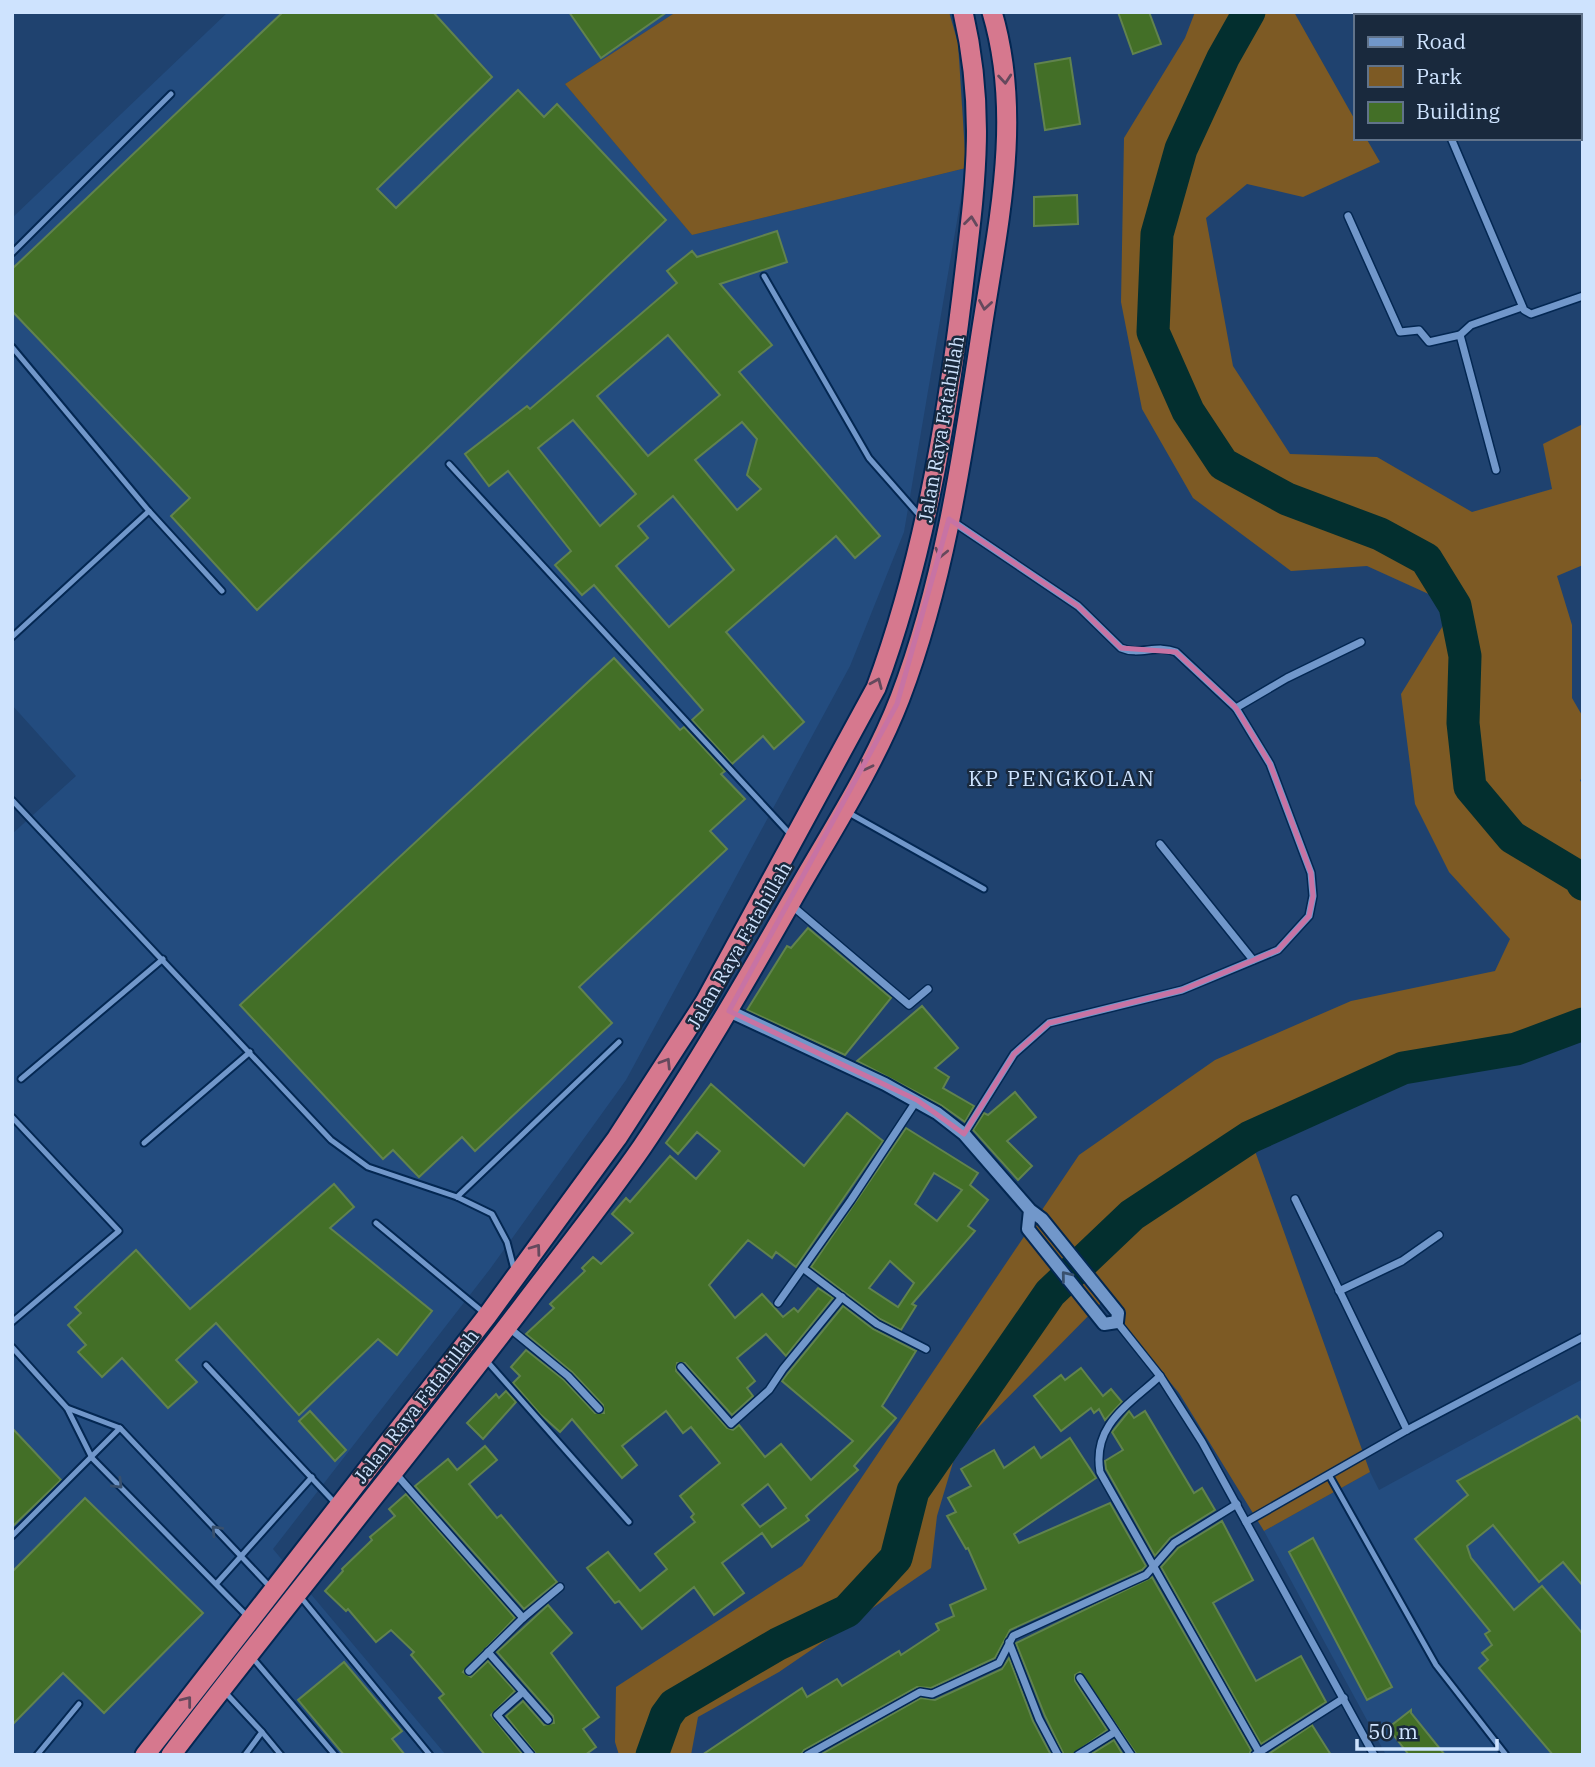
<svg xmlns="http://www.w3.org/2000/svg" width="1595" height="1767" font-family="'IBM Plex Serif',serif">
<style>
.built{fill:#234c7f}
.green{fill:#7d5a24}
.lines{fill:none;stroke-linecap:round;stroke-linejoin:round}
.river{stroke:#032f2f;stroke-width:33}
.building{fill:#436f27;stroke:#61834e;stroke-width:2;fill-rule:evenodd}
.service-casing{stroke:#032752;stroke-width:9}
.minor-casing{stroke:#032752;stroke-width:10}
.tertiary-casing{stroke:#032752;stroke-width:16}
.trunk-casing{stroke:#032752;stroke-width:23}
.service{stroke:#7197ca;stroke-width:5}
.minor{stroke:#7197ca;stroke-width:7}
.tertiary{stroke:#7197ca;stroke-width:12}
.trunk{stroke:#d6788e;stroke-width:19}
.oneway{stroke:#65495d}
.oneway2{stroke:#38506e}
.marked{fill:none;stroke:#c773a4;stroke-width:5;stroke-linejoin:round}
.labels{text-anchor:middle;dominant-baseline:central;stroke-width:5;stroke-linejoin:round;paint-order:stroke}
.street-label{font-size:19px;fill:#cee3fe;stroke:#19293d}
.neighbourhood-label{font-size:21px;letter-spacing:2px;fill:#cee3fe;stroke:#19293d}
</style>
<rect width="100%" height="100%" fill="#1f426f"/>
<g class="built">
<polygon points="228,12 676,12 565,84 692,235 966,168 904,532 850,666 626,1080 490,1269 273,1549 446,1755 12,1755 12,834 76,776 12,705 12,218"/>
<polygon points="1583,1379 1583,1755 1386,1755 1264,1531 1370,1472 1379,1490"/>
</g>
<g class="green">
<polygon points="676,12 949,12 958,43 966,168 692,235 565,84"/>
<polygon points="1195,12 1294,12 1355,120 1355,138 1366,138 1380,162 1303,197 1247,184 1206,218 1233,366 1290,454 1377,457 1472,512 1552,489 1543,444 1583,424 1583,565 1557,576 1572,625 1572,698 1583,717 1583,778 1580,780 1583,786 1583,1024 1512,1049 1403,1068 1250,1137 1370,1472 1264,1531 1179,1393 1103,1301 957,1449 937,1516 931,1568 779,1672 698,1717 691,1755 619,1755 615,1742 616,1687 802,1566 1079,1155 1215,1060 1351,1001 1495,971 1510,939 1449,872 1415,804 1401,694 1455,606 1367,566 1291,571 1193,498 1142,409 1121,302 1124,138 1185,38"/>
</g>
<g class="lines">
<g class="river">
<polyline points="1249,12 1223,58 1181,149 1157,234 1153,332 1188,411 1223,464 1287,499 1380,534 1426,559 1455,606 1465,656 1463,723 1470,787 1512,837 1580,878 1583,884"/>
<polyline points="652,1755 666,1716 674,1705 778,1644 847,1611 896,1558 913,1491 1050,1293 1132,1215 1250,1137 1403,1068 1516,1049 1583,1024"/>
</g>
</g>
<g class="building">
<polygon points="283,12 433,12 492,77 377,189 396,208 518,90 544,117 557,104 666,220 257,610 171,516 190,498 12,311 12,269"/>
<polygon points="569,12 667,12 601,58"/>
<polygon points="1118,12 1149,12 1161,44 1133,54"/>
<polygon points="1070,58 1080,124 1045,130 1035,64"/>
<polygon points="1077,195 1078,224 1034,226 1034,197"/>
<path d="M777,231l10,31 -67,22 52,61 -33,27 141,164 -25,22 -19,-22 -110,96 78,90 -30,27 -11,-13 -31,28 -40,-44 11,-10 -109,-125 -12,10 -27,-30 16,-14 -63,-80 -19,15 -24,-32 62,-48 3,3 147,-126 -10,-12 25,-20 5,6zM668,335l52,60 -72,61 -51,-60zM573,420l63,74 -36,32 -62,-78zM742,422l15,17 -10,36 14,14 -24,21 -42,-50zM673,496l61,74 -65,57 -53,-61 32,-28 -10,-12z"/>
<polygon points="614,658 680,730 684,727 725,771 721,774 745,799 710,831 727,849 579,987 612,1023 475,1151 462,1137 419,1177 393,1150 383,1159 240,1005"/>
<polygon points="808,928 891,998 845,1055 747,1010 787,946 791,948"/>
<polygon points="922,1006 958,1048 935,1068 949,1077 943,1088 974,1106 965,1122 941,1105 857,1061"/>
<path d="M711,1084l93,82 43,-53 36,28 -87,126 -20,-15 -4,6 -24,-18 -39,45 26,33 27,-24 21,23 11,-9 4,4 20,-24 15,10 -47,58 -20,-22 -29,24 18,23 -8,7 6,8 -21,19 -47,-52h-8l-1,8 51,57 6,2 6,-5 26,32 16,-13 30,36 42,-39 -71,-60 6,-8 55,-67 30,23 43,22 -34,55 14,12 -42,48 4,4 -52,46 3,4 -37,27 -10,-14 -40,30 22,30 -30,22 -20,-28 -52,42 -23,-28 -4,2 -28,-35 21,-16 32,39 27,-22 -12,-15 40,-32 -4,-5 3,-3 -14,-18 40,-33 -29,-36 -8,6 -17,-22 -44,35 15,19 -15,13 -50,-59 -12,13 -20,-18 -27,-31 7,-7 -9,-9 15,-17 38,30 31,33h9l-1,-8 -31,-33 -46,-38 28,-26 -4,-4 35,-33 -3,-3 11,-11 8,7 32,-31 -21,-19 14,-16 4,4 40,-46 26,23 24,-28 -23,-19 -19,22 -12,-11zM768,1484l18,24 -26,19 -18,-22z"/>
<polygon points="1015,1092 1036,1117 1007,1141 1032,1166 1018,1180 973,1130 984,1113 988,1115"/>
<path d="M906,1128l72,45 -8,12 18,15 -20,26 7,5 -63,73 4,2 -15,24 -21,-11 -69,-52zM934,1173l28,17 -25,31 -22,-17zM890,1261l24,22 -16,24 -29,-19z"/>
<polygon points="334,1184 354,1207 330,1228 432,1311 397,1355 378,1339 299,1415 216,1323 176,1360 197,1382 168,1408 122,1358 102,1377 78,1352 86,1345 68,1325 81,1313 75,1307 136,1250 190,1309"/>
<polygon points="1081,1368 1103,1396 1111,1389 1122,1402 1105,1420 1099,1409 1094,1413 1091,1408 1061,1431 1034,1396 1061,1375 1065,1380"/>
<polygon points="506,1391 516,1402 483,1439 467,1423 496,1394 499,1398"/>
<polygon points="310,1411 346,1450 335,1461 299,1421"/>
<polygon points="1129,1411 1134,1418 1145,1411 1194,1493 1202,1488 1215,1510 1170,1538 1155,1556 1106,1469 1105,1461 1123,1450 1112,1432"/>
<polygon points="1577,1416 1583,1423 1583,1586 1563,1562 1539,1582 1493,1525 1467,1546 1471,1558 1514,1610 1542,1586 1583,1634 1583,1755 1553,1755 1479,1668 1488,1660 1482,1653 1492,1645 1485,1634 1490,1631 1415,1539 1468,1495 1457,1481"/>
<polygon points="12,1428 61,1480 12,1527"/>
<polygon points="1070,1438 1096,1478 1014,1534 1019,1543 1110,1503 1146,1566 1142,1570 1010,1630 995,1658 931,1688 917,1687 804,1750 801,1755 702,1755 802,1688 807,1697 837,1679 842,1686 899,1651 901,1655 939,1630 936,1624 954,1616 950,1605 986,1589 968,1548 966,1549 947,1516 956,1512 948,1498 971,1486 961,1469 994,1450 1004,1468 1034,1447 1041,1458"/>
<polygon points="485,1446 497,1460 469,1484 497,1518 501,1515 557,1582 524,1609 415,1486 448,1459 457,1470"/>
<polygon points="406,1494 515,1618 463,1672 471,1677 488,1661 515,1691 491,1715 523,1755 485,1755 439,1698 444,1694 411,1655 414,1652 391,1630 376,1642 348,1609 346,1611 325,1591 343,1571 342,1569 372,1540 370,1537 395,1516 389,1509"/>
<polygon points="85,1498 203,1613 104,1713 63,1673 12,1725 12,1572"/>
<polygon points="1222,1521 1253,1580 1213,1603 1256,1681 1301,1656 1326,1702 1261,1744 1161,1567 1178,1548"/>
<polygon points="1313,1538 1392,1687 1367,1700 1289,1552"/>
<polygon points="1152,1577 1251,1750 1249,1755 1137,1755 1080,1672 1075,1675 1075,1681 1107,1730 1072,1755 1064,1755 1045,1716 1016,1643"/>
<polygon points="548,1605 572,1633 551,1653 599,1717 583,1729 596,1747 585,1755 537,1755 506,1716 523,1701 544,1725 554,1723 553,1716 497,1652"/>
<polygon points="1009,1658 1033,1721 1051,1755 820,1755 921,1698 935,1700 1002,1669"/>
<polygon points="344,1662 402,1731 392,1739 405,1755 344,1755 298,1700"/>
<polygon points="1411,1710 1411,1713 1445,1755 1409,1755 1388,1728"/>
<polygon points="1312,1725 1331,1755 1267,1755"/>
<polygon points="1114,1740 1123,1755 1090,1755"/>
</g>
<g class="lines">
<g class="service-casing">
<g id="service">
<polyline points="12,253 171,94"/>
<polyline points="764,276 869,458 920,516"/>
<polyline points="12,347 149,511 222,591"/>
<polyline points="449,464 790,834"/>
<polyline points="12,637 149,511"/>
<polyline points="12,800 331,1140 368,1167 457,1197 492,1214 507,1242 514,1269"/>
<polyline points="849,813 984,889"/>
<polyline points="21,1079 163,959"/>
<polyline points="12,1117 119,1231 12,1322"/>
<polyline points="144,1143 250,1052"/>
<polyline points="457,1197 619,1042"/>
<polyline points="376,1223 484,1313"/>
<polyline points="12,1347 67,1408 92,1458 248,1617"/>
<polyline points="485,1359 629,1522"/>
<polyline points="206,1365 336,1504"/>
<polyline points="67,1408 120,1428 271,1588"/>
<polyline points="1329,1475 1436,1665 1506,1755"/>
<polyline points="12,1536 120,1428"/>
<polyline points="217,1583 312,1477"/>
<polyline points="299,1595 430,1755"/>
<polyline points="251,1656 335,1755"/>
<polyline points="224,1691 262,1732 245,1755"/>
<polyline points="262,1732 281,1755"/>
<polyline points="37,1755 79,1704"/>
</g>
</g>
<g class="minor-casing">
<g id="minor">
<polyline points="1397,12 1398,16"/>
<polyline points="1451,138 1524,310 1531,314 1583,296"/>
<polyline points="1348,216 1400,332 1419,330 1429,342 1460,335"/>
<polyline points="1496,470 1460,335 1471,325 1522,307"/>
<path d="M952,521l126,85 43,42c18,8 36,-4 55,4l60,56 34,56 41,109 2,23 -4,20 -31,34 -96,40 -133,33 -35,31 -50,80"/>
<polyline points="1236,708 1287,678 1361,642"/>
<polyline points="1160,844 1253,960"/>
<polyline points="790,904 909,1005 928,989"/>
<polyline points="1295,1199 1407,1430"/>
<polyline points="804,1269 877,1324 926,1349"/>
<polyline points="1339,1291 1402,1261 1439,1235"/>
<polyline points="778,1303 851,1200 917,1100"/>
<polyline points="1117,1322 1160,1376 1202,1442 1374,1755"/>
<polyline points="508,1327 568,1376 599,1409"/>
<polyline points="681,1367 731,1424 769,1390 783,1369 842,1297"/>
<path d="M1160,1376c-31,29 -68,48 -60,96l159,280"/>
<polyline points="396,1474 523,1618"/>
<polyline points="1246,1522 1407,1430 1583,1337"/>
<polyline points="1009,1642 1039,1719 1058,1755"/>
<polyline points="488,1652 548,1720"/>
<polyline points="469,1671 523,1618 560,1587"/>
<polyline points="1080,1678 1131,1755"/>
<polyline points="523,1692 497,1715 531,1755"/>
<polyline points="807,1755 920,1692 932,1694 999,1663 1013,1636 1146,1575 1174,1543 1237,1504"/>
<polyline points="1078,1755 1115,1732"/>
<polyline points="1255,1755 1344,1698"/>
</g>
</g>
<g class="tertiary-casing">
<polyline id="tertiary" points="729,1011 885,1084 937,1113 964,1134 1030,1210 1042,1219 1118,1313 1117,1322 1104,1324 1028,1229 1030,1210"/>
</g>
<g class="trunk-casing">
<g id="trunk">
<path d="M145,1755l342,-439 130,-178 88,-136 171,-314c46,-124 70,-261 86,-392 12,-104 25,-180 1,-284"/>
<path d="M171,1755c115,-151 236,-297 351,-448 40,-53 82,-105 120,-160 54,-80 102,-163 150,-247 37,-65 81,-132 108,-202 45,-118 63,-246 82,-370 16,-104 41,-212 10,-316"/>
</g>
</g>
<use href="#service" class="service"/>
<use href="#minor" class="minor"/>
<use href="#tertiary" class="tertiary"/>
<use href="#trunk" class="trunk"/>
</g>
<defs><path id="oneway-chevron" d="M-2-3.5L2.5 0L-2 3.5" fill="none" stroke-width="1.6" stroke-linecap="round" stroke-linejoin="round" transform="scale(1.75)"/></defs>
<g class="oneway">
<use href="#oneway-chevron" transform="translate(1005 79) rotate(85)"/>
<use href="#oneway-chevron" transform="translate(971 221) rotate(-83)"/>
<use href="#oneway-chevron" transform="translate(985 305) rotate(99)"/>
<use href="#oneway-chevron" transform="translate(941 553) rotate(103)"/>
<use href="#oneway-chevron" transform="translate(877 683) rotate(-67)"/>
<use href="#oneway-chevron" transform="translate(866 766) rotate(117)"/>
<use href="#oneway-chevron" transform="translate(666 1063) rotate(-58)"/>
<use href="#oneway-chevron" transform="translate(536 1249) rotate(-54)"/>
<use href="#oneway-chevron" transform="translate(187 1701) rotate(-52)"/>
</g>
<g class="oneway2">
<use href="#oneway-chevron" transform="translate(1066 1276) rotate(-129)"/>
<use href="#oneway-chevron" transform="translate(118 1484) rotate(45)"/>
<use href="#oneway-chevron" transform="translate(216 1530) rotate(-133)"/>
</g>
<path class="marked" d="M949,519l129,87 43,42 55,4 60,56 34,56 41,109 2,23 -4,20 -31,34 -96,40 -133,33 -35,31 -50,80 -47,-34 -188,-89 168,-307z"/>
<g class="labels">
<g class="street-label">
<text transform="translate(941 429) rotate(-80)">Jalan Raya Fatahillah</text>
<text transform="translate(739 945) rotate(-60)">Jalan Raya Fatahillah</text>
<text transform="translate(416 1406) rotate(-52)">Jalan Raya Fatahillah</text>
</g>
<g class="neighbourhood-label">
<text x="1062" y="778">KP PENGKOLAN</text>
</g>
</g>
<rect width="1595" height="1767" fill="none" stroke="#cee3fe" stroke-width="28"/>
<rect x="1354" y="14" width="228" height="126" fill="#19293d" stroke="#61738a" stroke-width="2"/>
<rect x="1368" y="37" width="35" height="10" fill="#7197ca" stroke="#61738a" stroke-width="2"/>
<text x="1416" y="49" font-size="21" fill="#cee3fe">Road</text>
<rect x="1368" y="66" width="35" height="21" fill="#7d5a24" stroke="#61738a" stroke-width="2"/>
<text x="1416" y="84" font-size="21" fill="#cee3fe">Park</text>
<rect x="1368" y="102" width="35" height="21" fill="#436f27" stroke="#61738a" stroke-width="2"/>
<text x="1416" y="119" font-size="21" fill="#cee3fe">Building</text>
<path d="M1357 1739v10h140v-10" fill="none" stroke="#cee3fe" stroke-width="3.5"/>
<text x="1368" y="1739" font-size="21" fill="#cee3fe" stroke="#19293d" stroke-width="5" paint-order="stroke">50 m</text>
</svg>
